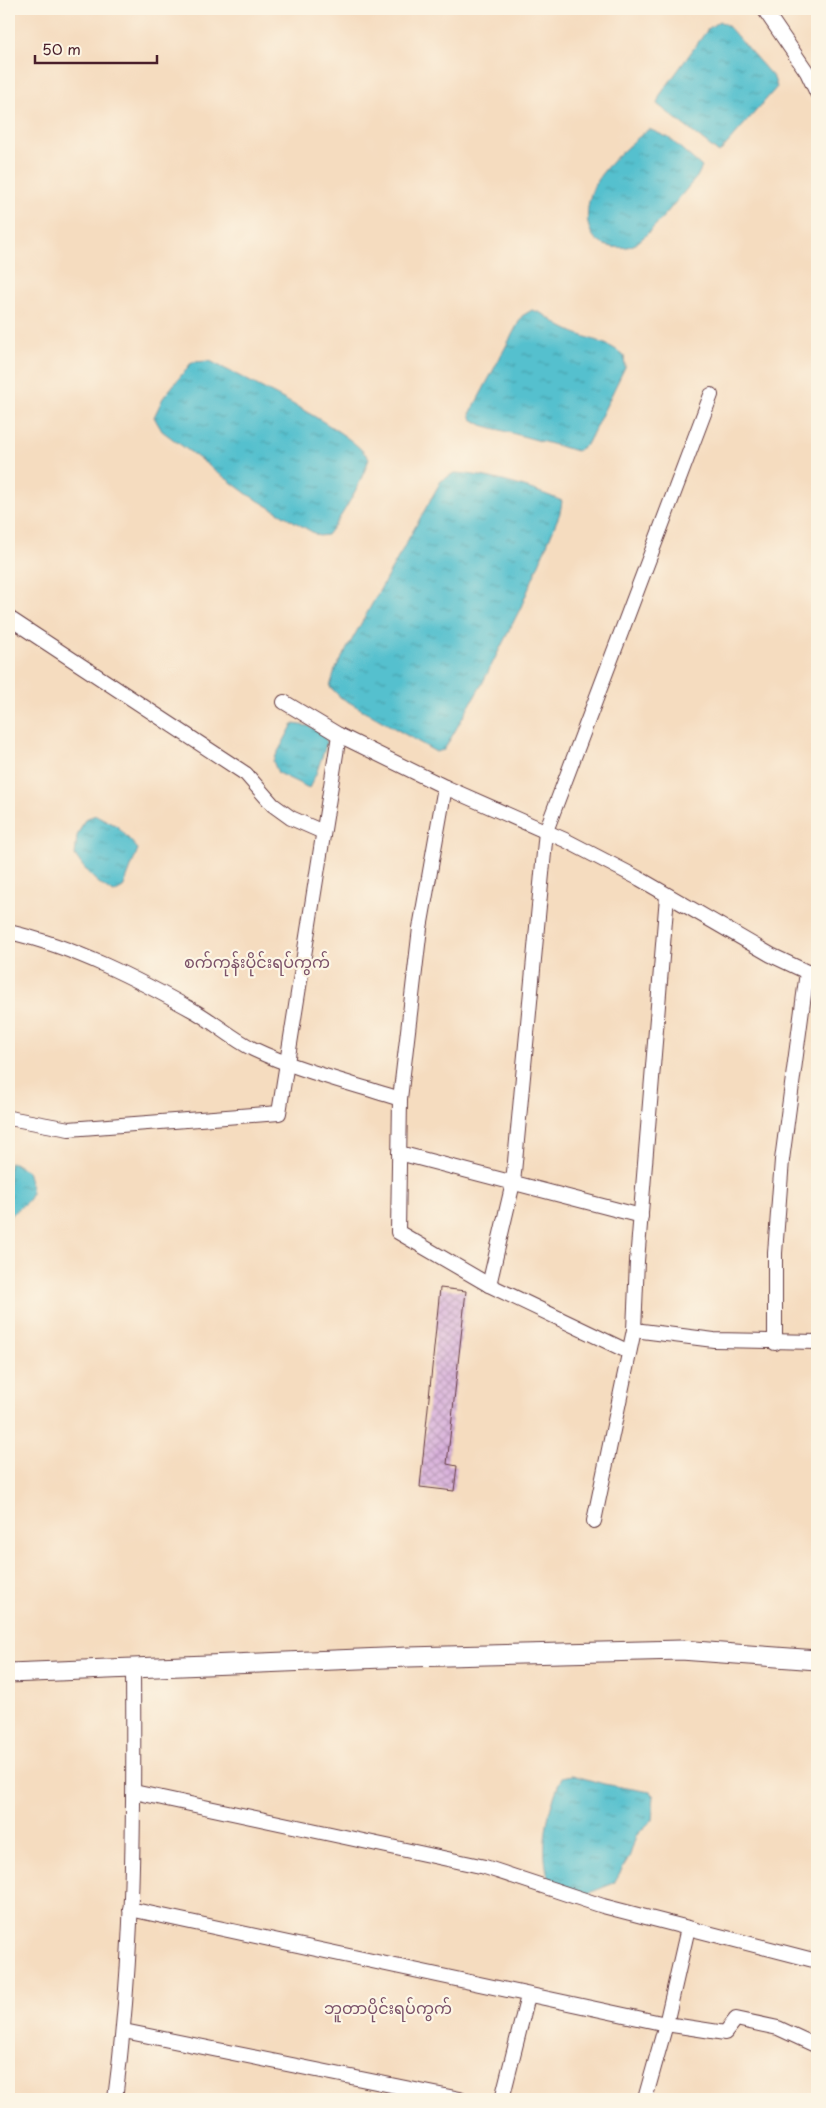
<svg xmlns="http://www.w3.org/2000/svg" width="826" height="2108" font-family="'Playpen Sans','Noto Sans Myanmar',sans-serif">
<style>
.water{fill:url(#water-ripples);stroke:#4f707c}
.building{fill:url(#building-cross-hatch)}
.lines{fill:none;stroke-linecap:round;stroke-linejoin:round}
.street-casing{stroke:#643b41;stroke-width:16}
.secondary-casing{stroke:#643b41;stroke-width:21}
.street{stroke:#fff;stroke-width:14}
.secondary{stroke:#fff;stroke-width:19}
.labels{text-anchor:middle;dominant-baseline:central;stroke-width:4.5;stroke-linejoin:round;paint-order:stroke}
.quarter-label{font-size:16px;fill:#7c5269;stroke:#fcf5e5}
</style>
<defs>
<pattern id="water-ripples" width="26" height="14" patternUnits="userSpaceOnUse" patternTransform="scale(1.25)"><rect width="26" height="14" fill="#54c0ce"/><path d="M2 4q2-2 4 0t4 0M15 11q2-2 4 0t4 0" fill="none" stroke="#489ba7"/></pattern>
<pattern id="building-cross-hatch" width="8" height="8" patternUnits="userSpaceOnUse" patternTransform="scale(1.25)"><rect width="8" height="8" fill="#d8b1db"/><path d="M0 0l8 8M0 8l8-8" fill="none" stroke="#b18fb2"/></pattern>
</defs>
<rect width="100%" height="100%" fill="#fcf5e5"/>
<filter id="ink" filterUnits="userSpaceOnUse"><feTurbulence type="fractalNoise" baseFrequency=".02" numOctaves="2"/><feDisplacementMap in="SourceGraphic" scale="10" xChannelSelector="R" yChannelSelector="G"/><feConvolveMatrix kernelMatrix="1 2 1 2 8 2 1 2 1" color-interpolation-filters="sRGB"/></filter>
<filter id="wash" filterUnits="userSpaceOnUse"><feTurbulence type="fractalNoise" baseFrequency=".0096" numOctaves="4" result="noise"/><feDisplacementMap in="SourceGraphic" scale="20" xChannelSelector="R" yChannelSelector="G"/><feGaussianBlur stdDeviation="1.12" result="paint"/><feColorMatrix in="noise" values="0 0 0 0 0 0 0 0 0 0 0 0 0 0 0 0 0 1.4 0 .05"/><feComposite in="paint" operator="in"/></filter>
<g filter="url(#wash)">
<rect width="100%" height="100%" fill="#f5dcbf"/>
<g class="water">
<polygon points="719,21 728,26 774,78 777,87 719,153 657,104 660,95 708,29"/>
<path d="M649,129l20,9 33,29 -5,10c-17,19 -40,50 -59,65 -7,6 -16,6 -25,5 -31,-4 -29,-38 -19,-61 9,-19 38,-44 55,-57z"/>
<path d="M532,310c16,4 21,13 34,19 19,10 43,12 58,27l1,11 -37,76 -11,8 -95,-26 -10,-6 -2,-5 52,-98z"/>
<path d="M210,361c35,19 141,68 159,98 -9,26 -25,55 -42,76l-8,1 -72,-42 -85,-63 -8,-14 9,-19 29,-36z"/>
<path d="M454,473c32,1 78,15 108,28l-2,12 -39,94 -39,77 -38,66 -8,2 -96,-55 -10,-10 5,-17 106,-189z"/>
<polygon points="293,724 308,726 322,732 327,742 316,774 309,788 278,773 273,761"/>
<path d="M96,815l21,11 21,23 -15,39 -9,5c-17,-9 -29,-22 -39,-38l2,-19 8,-17z"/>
<path d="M9,1163h5l13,8c9,30 4,26 -18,46z"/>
<path d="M572,1775l32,9 46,8 4,4 -2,24 -16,16 -6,19 -16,28 -30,12 -34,-13c-12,-32 -2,-75 12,-105z"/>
</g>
<g id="blocks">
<polygon class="building" points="440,1288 466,1291 447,1464 457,1466 454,1491 420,1487"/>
</g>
</g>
<g filter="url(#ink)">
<use href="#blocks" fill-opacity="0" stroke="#643b41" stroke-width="1"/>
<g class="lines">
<g class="street-casing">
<g id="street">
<polyline points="764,9 807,72 817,93"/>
<polyline points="9,618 246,774 273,805 291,818 323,832"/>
<polyline points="284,702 339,735 445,787 565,840 640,879 771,955 807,972 817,973"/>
<polyline points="445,787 420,928 400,1099 398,1232 489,1285 629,1352"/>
<path d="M9,932c66,15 128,47 187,80 19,11 37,27 57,37 46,22 98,34 147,50"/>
<polyline points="9,1118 69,1129 279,1113 339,735"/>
<polyline points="399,1153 641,1216"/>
<polyline points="489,1285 513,1183 546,831 711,395"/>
<polyline points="634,1330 714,1340 817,1342"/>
<polyline points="775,1343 775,1253 782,1160 807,972"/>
<polyline points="594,1521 634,1330 637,1261 667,896"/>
<polyline points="134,1792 485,1867 603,1906 817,1961"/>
<polyline points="130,1909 666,2024 725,2033 736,2019 778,2028 817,2046"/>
<polyline points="124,2031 460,2099"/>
<path d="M115,2099c19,-143 19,-287 18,-431"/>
<polyline points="502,2099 528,1996"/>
<polyline points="645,2099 666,2024 688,1928"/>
</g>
</g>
<g class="secondary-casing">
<polyline id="secondary" points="9,1673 408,1657 681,1650 817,1660"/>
</g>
<use href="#street" class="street"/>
<use href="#secondary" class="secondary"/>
</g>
</g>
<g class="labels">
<g class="quarter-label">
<text x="257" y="961">စက်ကုန်းပိုင်းရပ်ကွက်</text>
<text x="388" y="2007">ဘူတာပိုင်းရပ်ကွက်</text>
</g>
</g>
<rect width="826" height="2108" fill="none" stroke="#fcf5e5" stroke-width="30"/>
<path d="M35 55v8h122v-8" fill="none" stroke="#4a1f2b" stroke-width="2.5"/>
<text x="42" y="55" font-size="15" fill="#4a1f2b" stroke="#fcf5e5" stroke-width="4" paint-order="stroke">50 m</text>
</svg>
